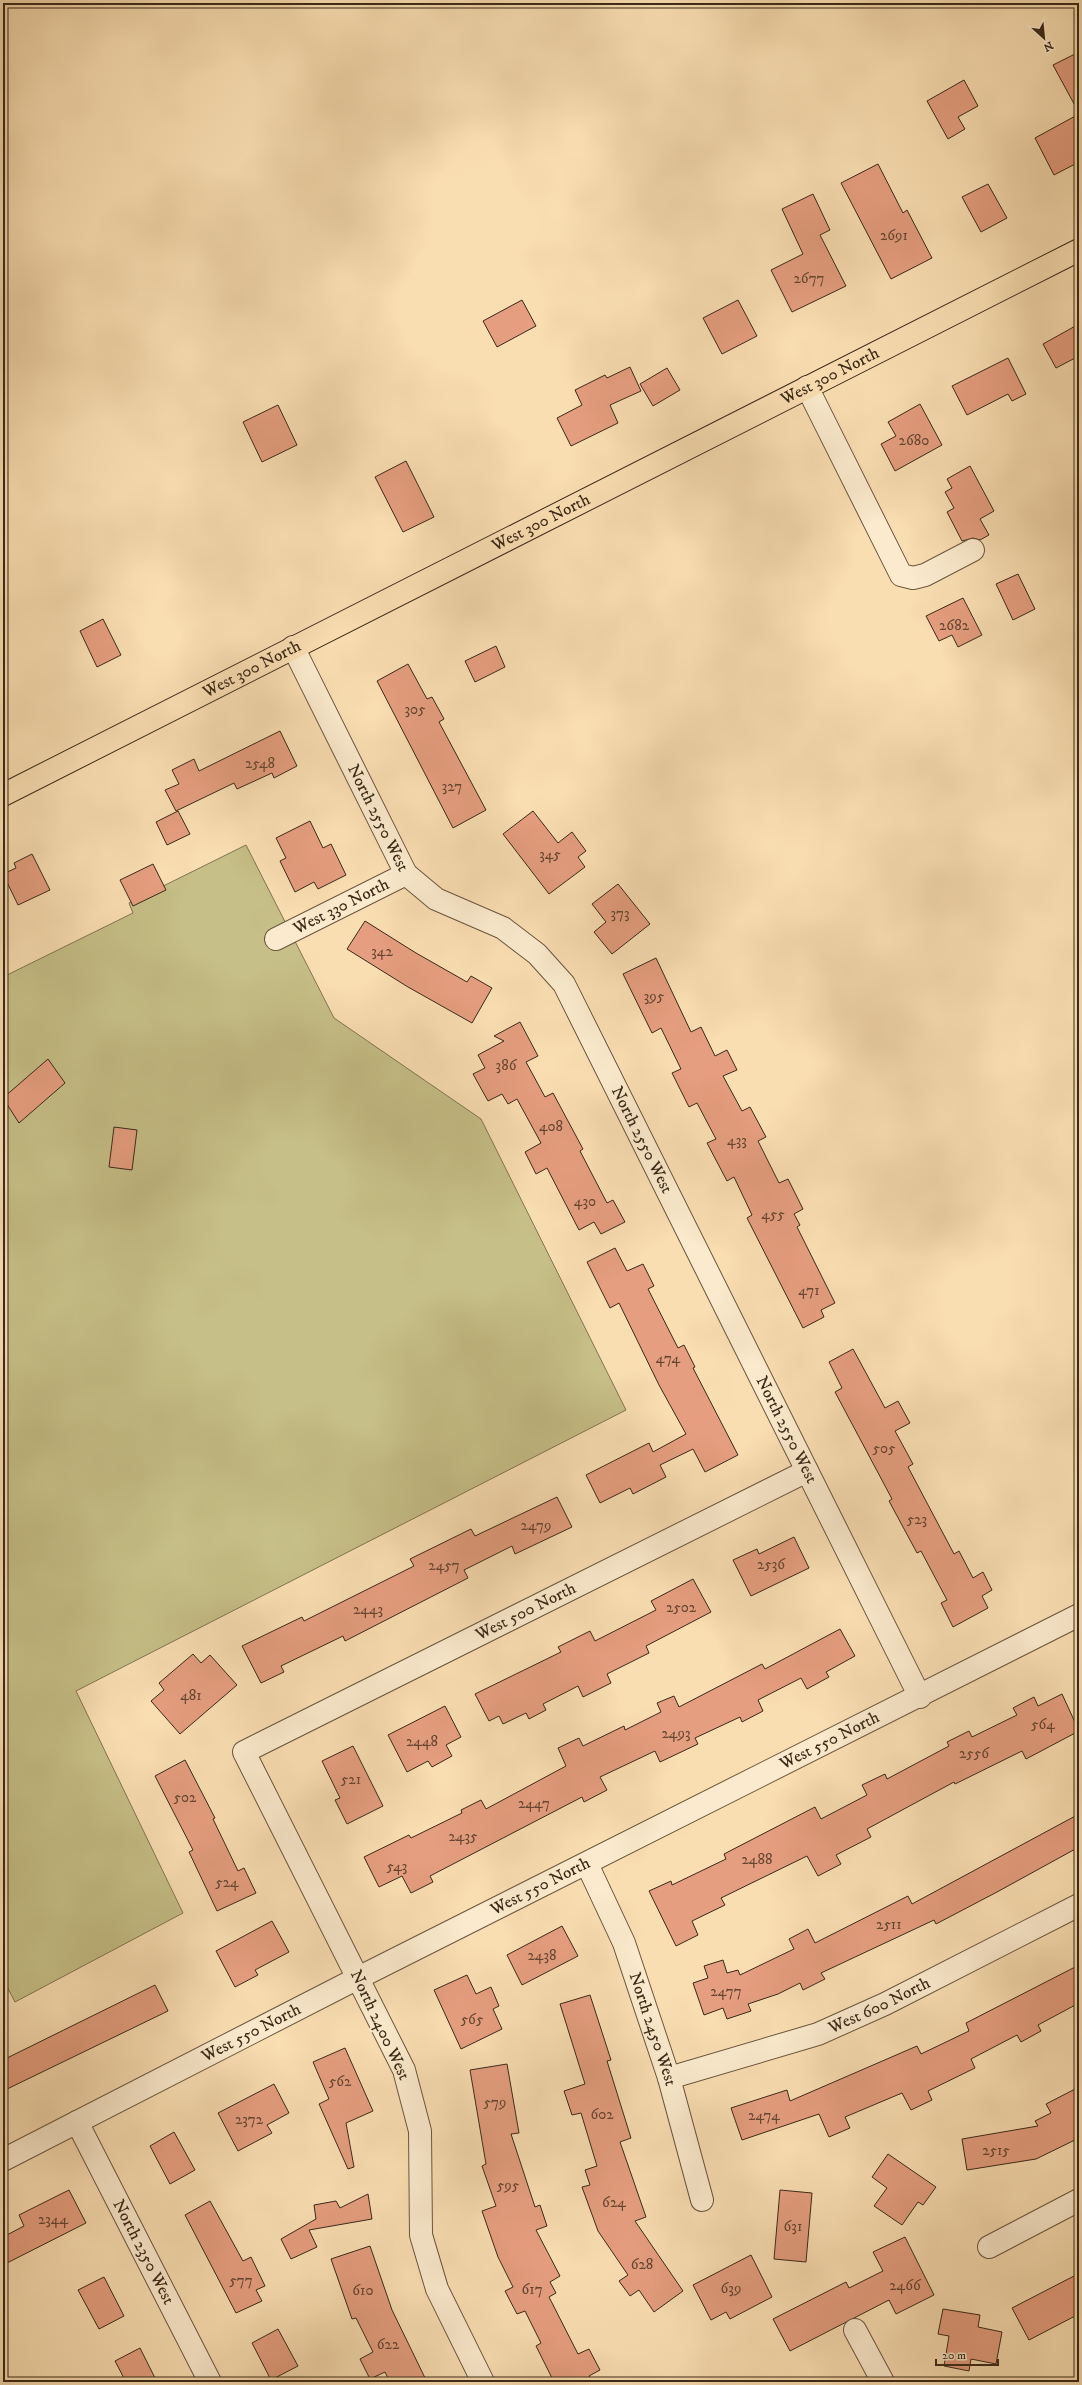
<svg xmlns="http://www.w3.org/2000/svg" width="1082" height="2385" font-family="'IM FELL DW Pica',serif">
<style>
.green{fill:#c6bf87;stroke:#80744f}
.building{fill:#e59e7f;stroke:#3a2917}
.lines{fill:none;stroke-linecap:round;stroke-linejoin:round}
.minor-casing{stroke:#6a563e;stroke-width:24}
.major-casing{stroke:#3a2917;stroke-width:24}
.minor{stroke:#fbeacd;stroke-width:22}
.major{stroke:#f9deb2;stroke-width:22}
.labels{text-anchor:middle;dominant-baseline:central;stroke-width:4;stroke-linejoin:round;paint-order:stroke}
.number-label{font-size:15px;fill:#654631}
.street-label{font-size:17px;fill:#3a2917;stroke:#fbeacd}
</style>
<rect width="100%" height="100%" fill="#f9deb2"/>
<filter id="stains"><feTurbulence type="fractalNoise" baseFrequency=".005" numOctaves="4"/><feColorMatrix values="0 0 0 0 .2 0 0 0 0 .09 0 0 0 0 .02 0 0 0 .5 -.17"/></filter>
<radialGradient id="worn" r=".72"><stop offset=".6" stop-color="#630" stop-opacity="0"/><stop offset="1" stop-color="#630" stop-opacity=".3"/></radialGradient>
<polygon class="green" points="246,845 334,1018 481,1119 626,1410 76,1691 183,1913 15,2002 3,1979 3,977 133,913 129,903"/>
<g class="building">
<polygon points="1079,52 1079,113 1053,65"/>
<polygon points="964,80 978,106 958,117 965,129 948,139 927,101"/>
<polygon points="1079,114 1079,162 1054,175 1035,138"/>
<polygon points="878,164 903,213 907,210 932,258 891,279 841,183"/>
<polygon points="988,184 1007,218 981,232 962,197"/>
<polygon points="813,194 830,230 820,235 846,286 792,312 771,270 803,254 782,209"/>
<polygon points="522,300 536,326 497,347 483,321"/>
<polygon points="738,300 757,336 722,354 703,318"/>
<polygon points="1079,324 1079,356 1056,368 1043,344"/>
<polygon points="1008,358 1026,394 1012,401 1008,394 967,415 952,386"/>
<polygon points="630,367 641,391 610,405 618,423 571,446 557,418 582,405 575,390 605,375 607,378"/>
<polygon points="667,368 680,390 653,406 640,384"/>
<polygon points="920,404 942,445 895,471 881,444 896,436 888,422"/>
<polygon points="278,405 297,445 262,462 243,422"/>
<polygon points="406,461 434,517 403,532 375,477"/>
<polygon points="970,466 994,511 980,519 989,535 980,540 973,538 962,541 947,512 954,508 945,492 952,488 947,479"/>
<polygon points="1018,574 1035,609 1013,620 996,584"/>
<polygon points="963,598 982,635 958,647 952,635 939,641 926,616"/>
<polygon points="103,619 121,655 97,667 80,631"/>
<polygon points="496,646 505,667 475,682 465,661"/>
<polygon points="408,664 427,699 432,697 444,719 439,722 486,810 453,828 377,681"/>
<polygon points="280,731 297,766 274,778 272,773 237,789 234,783 176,811 165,790 179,784 172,770 194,759 199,771"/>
<polygon points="178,811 190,834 167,845 156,822"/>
<polygon points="533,811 558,843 572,832 586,851 578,857 585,867 549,894 503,834"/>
<polygon points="310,821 323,848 331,844 346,875 318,889 314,882 295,892 280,861 286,858 276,838"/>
<polygon points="32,854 50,890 18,905 3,874 16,868 14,863"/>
<polygon points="153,864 166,890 133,906 120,880"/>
<polygon points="618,884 650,924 612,954 594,932 606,922 592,904"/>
<polygon points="365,921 416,953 467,982 471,976 492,988 472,1023 408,987 347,949"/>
<polygon points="656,958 691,1032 701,1027 715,1056 727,1050 737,1070 723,1076 742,1111 750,1107 766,1137 758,1141 779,1183 788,1179 803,1209 794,1214 800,1225 797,1227 835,1303 821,1310 824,1317 803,1328 747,1218 752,1215 734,1177 727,1181 707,1143 716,1139 697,1103 689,1107 672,1073 681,1069 661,1028 652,1033 623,974"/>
<polygon points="520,1022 538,1056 526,1062 545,1097 553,1093 583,1149 580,1151 607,1203 613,1200 625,1222 601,1234 594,1222 579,1230 547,1168 536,1174 525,1152 541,1143 517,1099 508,1104 502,1094 488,1101 473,1074 485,1068 478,1055 504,1041 494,1036"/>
<polygon points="48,1059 65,1083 19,1123 3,1098"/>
<polygon points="114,1127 137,1130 132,1170 109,1167"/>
<polygon points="615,1248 627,1271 643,1264 654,1286 648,1289 678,1348 684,1345 695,1367 693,1368 738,1455 705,1472 693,1449 660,1465 666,1477 633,1494 630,1488 600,1503 586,1475 649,1443 653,1452 686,1434 659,1385 619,1303 610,1308 587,1262"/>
<polygon points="853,1349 885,1408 898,1401 910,1423 895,1431 913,1464 908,1467 954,1554 959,1551 973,1578 983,1572 992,1590 982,1596 988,1608 953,1627 941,1603 947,1600 921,1551 917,1553 889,1501 892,1499 835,1392 842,1388 829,1362"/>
<polygon points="557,1497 572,1527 515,1554 512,1546 464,1570 468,1578 345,1641 343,1636 281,1666 284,1672 261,1683 242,1646 302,1617 304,1621 414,1566 410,1559 471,1529 475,1536"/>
<polygon points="794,1537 809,1568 751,1596 733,1560 757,1549 759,1554"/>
<polygon points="693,1579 711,1612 646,1646 649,1653 607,1674 611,1683 583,1697 578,1686 543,1704 546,1710 529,1719 526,1713 503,1724 499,1716 489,1721 475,1694 561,1652 558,1647 590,1631 595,1641 656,1610 651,1601"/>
<polygon points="840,1629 855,1656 826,1672 829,1677 807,1689 801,1678 758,1700 763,1711 742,1722 740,1717 695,1738 698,1744 660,1762 655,1751 600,1777 607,1790 584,1802 582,1797 430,1876 433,1882 411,1893 402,1876 379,1887 364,1857 409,1835 411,1838 462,1813 461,1810 481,1800 486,1809 566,1766 558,1748 579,1738 583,1746 624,1726 625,1730 661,1712 657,1703 674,1696 679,1707 762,1664 765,1669"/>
<polygon points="193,1654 201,1663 210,1655 237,1685 180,1734 151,1701 164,1690 159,1683"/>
<polygon points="1062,1694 1079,1731 1026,1759 1022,1751 955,1784 954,1782 867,1829 871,1837 836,1855 841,1864 818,1876 807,1856 721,1898 725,1905 692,1921 698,1935 676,1946 649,1891 671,1881 672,1885 726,1859 724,1854 815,1807 821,1819 867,1795 862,1785 885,1774 887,1779 949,1746 947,1742 969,1731 972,1737 1017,1715 1013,1708 1034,1697 1038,1706"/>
<polygon points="445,1706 461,1737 446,1745 452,1756 432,1767 428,1761 407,1772 388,1735"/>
<polygon points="353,1746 383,1806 347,1824 335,1800 340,1798 322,1761"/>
<polygon points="185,1760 215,1818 213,1819 238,1871 244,1868 256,1893 217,1911 189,1852 193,1850 155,1776"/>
<polygon points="1079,1814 1079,1847 997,1892 936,1924 934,1920 821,1973 825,1979 803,1990 800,1983 778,1994 748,2004 751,2011 727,2019 723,2008 704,2015 693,1983 708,1978 704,1966 723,1960 727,1973 738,1970 740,1975 794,1949 789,1939 808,1929 815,1943 908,1896 912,1904"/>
<polygon points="272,1921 289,1952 255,1970 258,1975 235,1987 216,1951"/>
<polygon points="562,1926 578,1956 522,1985 507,1955"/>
<polygon points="1079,1965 1079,2003 1038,2025 1041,2031 1021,2042 1017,2035 971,2059 975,2068 928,2091 932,2100 911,2110 902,2093 845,2117 850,2128 829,2137 819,2114 742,2140 731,2108 787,2090 790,2101 917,2046 921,2054 969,2031 966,2023"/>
<polygon points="467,1975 476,1994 491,1987 499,2006 493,2009 502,2029 461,2049 434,1990"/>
<polygon points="155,1985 168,2011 3,2091 3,2060"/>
<polygon points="590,1995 611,2060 607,2061 631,2138 620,2142 646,2217 635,2221 683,2291 654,2312 639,2290 630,2296 619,2281 628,2275 598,2231 582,2187 590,2185 585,2170 597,2166 581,2113 572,2115 564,2091 585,2084 560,2004"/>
<polygon points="345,2048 373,2111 346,2123 354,2167 348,2169 319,2104 329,2099 313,2062"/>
<polygon points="507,2064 519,2133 511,2134 535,2207 540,2205 547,2226 536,2230 560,2276 550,2282 556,2293 549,2297 578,2354 589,2349 600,2370 589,2376 593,2382 554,2382 536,2346 541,2343 525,2311 517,2314 505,2291 513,2287 498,2257 482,2211 496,2206 482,2166 486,2164 470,2070"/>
<polygon points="274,2084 289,2113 267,2125 272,2133 238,2151 218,2113"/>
<polygon points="1079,2087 1079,2138 1036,2159 967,2170 962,2139 1038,2126 1035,2121 1051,2113 1046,2104"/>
<polygon points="174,2132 195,2170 170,2184 150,2146"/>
<polygon points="888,2154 936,2187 923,2205 918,2202 902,2225 874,2206 887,2188 872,2177"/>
<polygon points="69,2190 86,2223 3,2265 3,2237 24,2226 19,2215"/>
<polygon points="780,2190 812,2193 806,2262 774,2259"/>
<polygon points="368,2194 372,2219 309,2230 317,2247 291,2259 281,2239 316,2219 314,2205 336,2201 340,2208"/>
<polygon points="210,2201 243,2261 251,2257 265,2286 256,2290 262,2301 236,2313 185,2215"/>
<polygon points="905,2237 934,2295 896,2314 889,2300 790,2351 773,2319 846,2282 849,2288 883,2271 873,2252"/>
<polygon points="370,2246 392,2310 427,2382 390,2382 385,2372 370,2379 360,2359 373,2352 356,2318 352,2319 331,2259"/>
<polygon points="751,2255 772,2297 730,2319 726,2312 711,2320 693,2285"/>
<polygon points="1074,2276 1079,2284 1079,2314 1029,2340 1012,2308"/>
<polygon points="104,2277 124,2316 99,2329 78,2290"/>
<polygon points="943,2309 980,2315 978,2327 1002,2332 996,2364 971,2359 969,2371 944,2366 949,2336 938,2334"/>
<polygon points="278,2329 298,2366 271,2380 252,2343"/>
<polygon points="140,2348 157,2382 126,2382 115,2361"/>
</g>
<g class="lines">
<g class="minor-casing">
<g id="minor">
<polyline points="807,387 901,575 913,578 925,575 973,550"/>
<path id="s1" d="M293,647l113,227 30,25 67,29 34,26 27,30 356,713"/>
<path id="s2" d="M276,939l130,-65"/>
<path id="s3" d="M587,1864l37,79 45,135 33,122"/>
<path id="s4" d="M669,2078l149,-44 67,-30 194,-99"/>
<path id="s5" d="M77,2122l133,260"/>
<path id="s6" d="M3,2160l355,-182 721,-363"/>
<polyline points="989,2247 1079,2200"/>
<polyline points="855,2330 883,2382"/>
<path id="s7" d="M483,2382l-46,-93 -16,-54 -1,-104 -16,-61 -160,-318 563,-281"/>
</g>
</g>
<g class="major-casing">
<g id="major">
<path id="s8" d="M3,795l1076,-545"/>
</g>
</g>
<use href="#minor" class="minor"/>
<use href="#major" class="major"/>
</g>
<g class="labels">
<g class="number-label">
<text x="894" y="235">2691</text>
<text x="809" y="278">2677</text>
<text x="914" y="440">2680</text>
<text x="954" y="625">2682</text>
<text x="415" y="709">305</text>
<text x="260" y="763">2548</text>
<text x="452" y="786">327</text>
<text x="550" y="854">345</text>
<text x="620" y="913">373</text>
<text x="382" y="951">342</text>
<text x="654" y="996">395</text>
<text x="506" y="1065">386</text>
<text x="551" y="1126">408</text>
<text x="737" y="1140">433</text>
<text x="585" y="1201">430</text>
<text x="773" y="1214">455</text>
<text x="809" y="1290">471</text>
<text x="668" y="1358">474</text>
<text x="884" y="1448">505</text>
<text x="917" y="1519">523</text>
<text x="536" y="1525">2479</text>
<text x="771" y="1564">2536</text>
<text x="444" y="1565">2457</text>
<text x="681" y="1607">2502</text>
<text x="368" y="1609">2443</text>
<text x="191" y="1695">481</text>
<text x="1043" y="1724">564</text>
<text x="676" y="1733">2493</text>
<text x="422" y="1741">2448</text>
<text x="974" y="1753">2556</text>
<text x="351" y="1779">521</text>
<text x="185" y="1797">502</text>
<text x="534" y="1803">2447</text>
<text x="463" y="1836">2435</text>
<text x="757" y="1859">2488</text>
<text x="397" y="1866">543</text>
<text x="227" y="1882">524</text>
<text x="889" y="1924">2511</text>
<text x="542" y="1955">2438</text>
<text x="726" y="1991">2477</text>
<text x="472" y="2019">565</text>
<text x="340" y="2081">562</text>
<text x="495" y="2102">579</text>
<text x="602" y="2114">602</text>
<text x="764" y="2115">2474</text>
<text x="249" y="2119">2372</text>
<text x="996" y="2150">2515</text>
<text x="508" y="2185">595</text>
<text x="614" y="2202">624</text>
<text x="53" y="2219">2344</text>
<text x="793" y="2226">631</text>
<text x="642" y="2264">628</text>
<text x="241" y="2280">577</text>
<text x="905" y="2285">2466</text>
<text x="731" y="2288">639</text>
<text x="532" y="2289">617</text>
<text x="363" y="2290">610</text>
<text x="388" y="2344">622</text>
</g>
<g class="street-label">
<text stroke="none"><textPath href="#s8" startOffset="927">West 300 North</textPath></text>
<text stroke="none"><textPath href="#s8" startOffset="603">West 300 North</textPath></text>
<text stroke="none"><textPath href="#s8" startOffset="279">West 300 North</textPath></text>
<text stroke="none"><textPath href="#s1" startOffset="191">North 2550 West</textPath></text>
<text stroke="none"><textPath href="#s2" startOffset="73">West 330 North</textPath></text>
<text stroke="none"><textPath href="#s1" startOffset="623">North 2550 West</textPath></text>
<text stroke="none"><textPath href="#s1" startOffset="947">North 2550 West</textPath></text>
<text stroke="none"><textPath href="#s7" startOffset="998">West 500 North</textPath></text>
<text stroke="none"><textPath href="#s6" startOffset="927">West 550 North</textPath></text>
<text stroke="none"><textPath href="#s6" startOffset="603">West 550 North</textPath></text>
<text stroke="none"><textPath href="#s4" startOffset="223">West 600 North</textPath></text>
<text transform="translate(380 2025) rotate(65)">North 2400 West</text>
<text stroke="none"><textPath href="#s3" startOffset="178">North 2450 West</textPath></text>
<text stroke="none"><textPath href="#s6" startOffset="279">West 550 North</textPath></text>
<text stroke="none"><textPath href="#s5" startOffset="146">North 2350 West</textPath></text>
</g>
</g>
<rect width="1082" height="2385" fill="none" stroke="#f9deb2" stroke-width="16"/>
<rect x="4" y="4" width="1074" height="2377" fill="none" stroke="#3a2917" stroke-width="2"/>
<rect x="8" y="8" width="1066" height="2369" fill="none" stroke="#3a2917"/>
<g transform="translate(1044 38) rotate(153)" stroke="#fbeacd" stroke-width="3" paint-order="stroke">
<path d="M0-3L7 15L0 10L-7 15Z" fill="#3a2917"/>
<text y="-6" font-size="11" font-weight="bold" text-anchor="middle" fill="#3a2917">N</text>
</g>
<path d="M936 2359v6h62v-6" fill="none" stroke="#3a2917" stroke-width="2"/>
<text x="942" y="2359" font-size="12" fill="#3a2917" stroke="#fbeacd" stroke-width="3" paint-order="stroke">20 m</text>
<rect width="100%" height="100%" filter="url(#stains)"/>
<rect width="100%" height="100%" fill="url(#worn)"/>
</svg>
